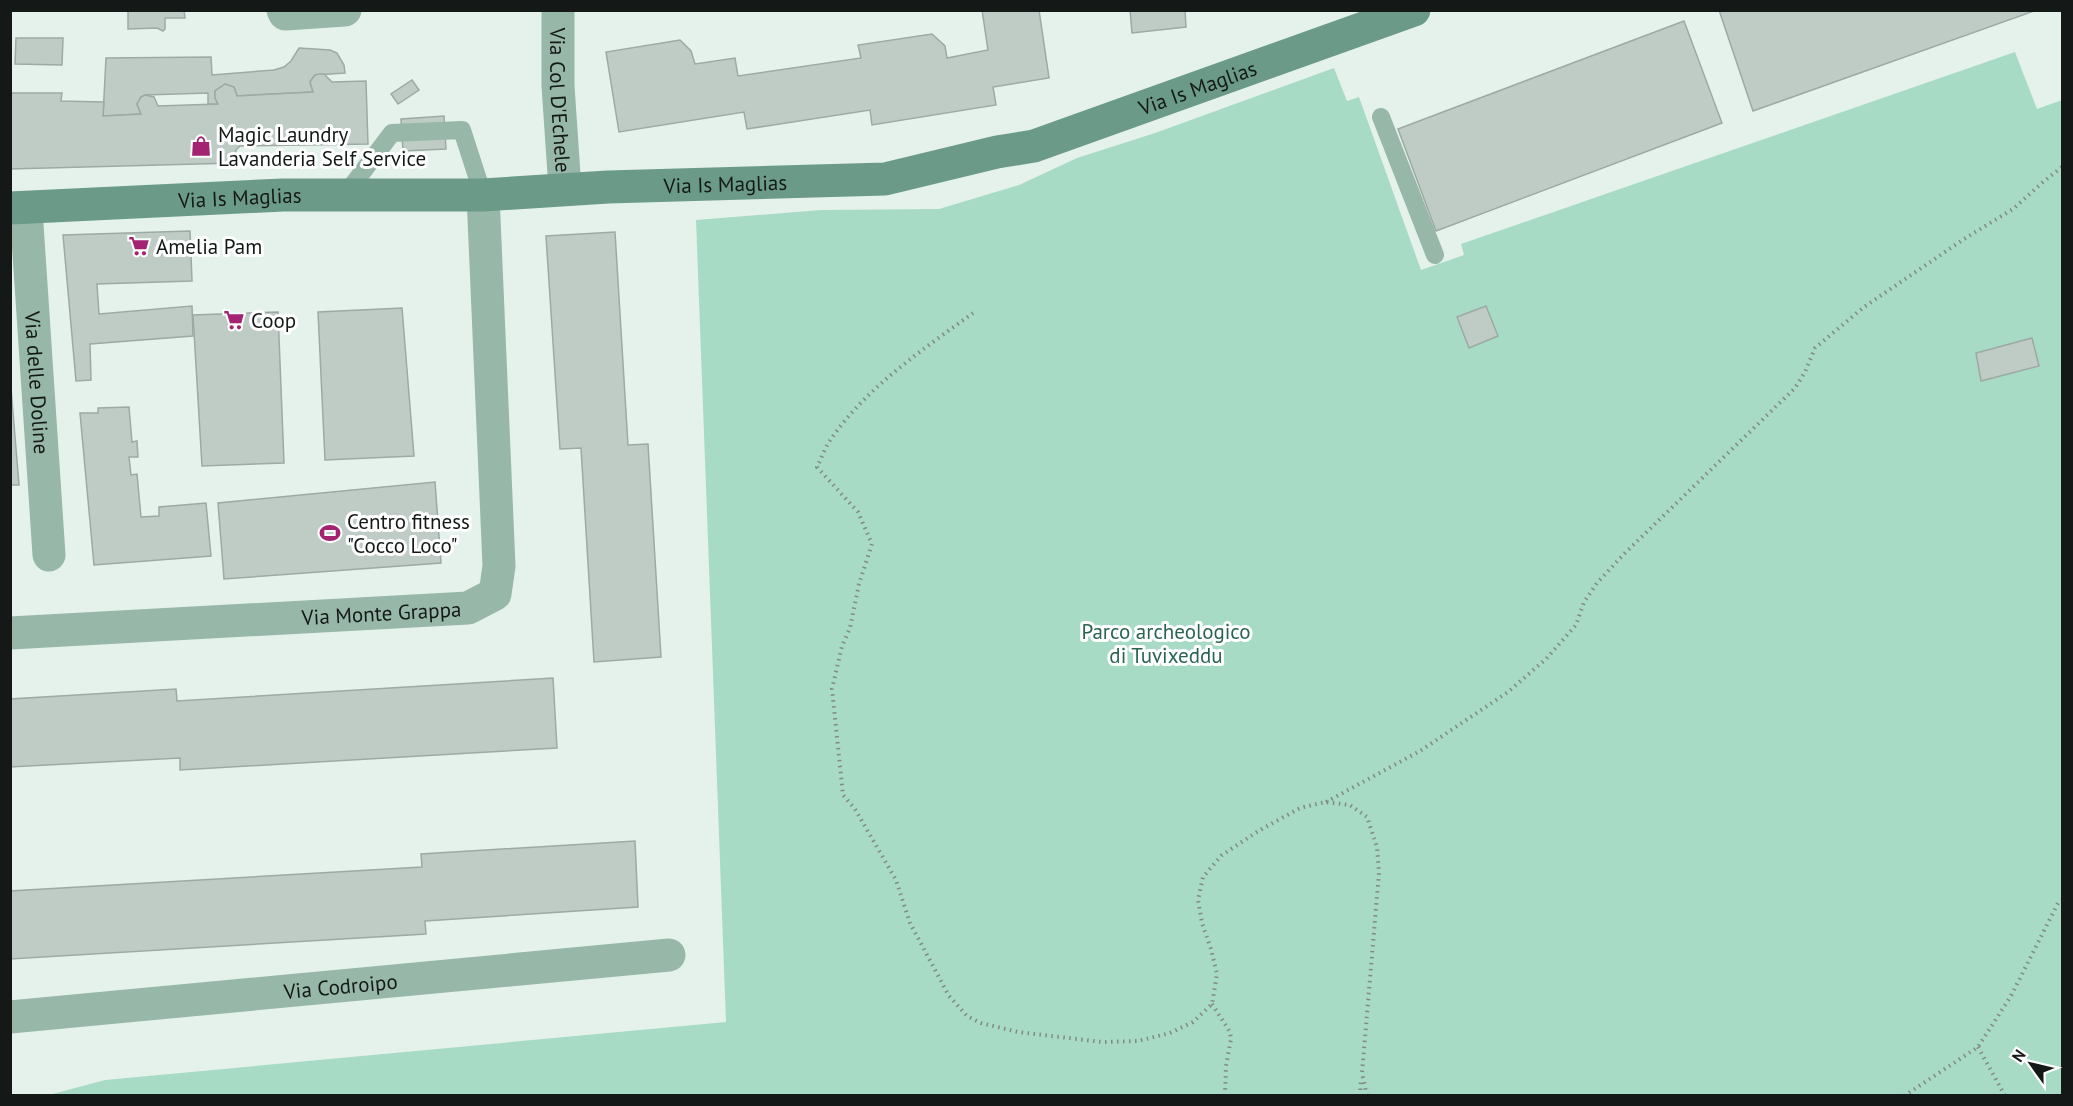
<svg xmlns="http://www.w3.org/2000/svg" width="2073" height="1106" font-family="'PT Sans',sans-serif">
<style>
.green{fill:#a8dbc6}
.building{fill:#bfccc6;stroke:#9da9a4;stroke-width:1.5}
.lines{fill:none;stroke-linecap:round;stroke-linejoin:round}
.path{stroke:#818a86;stroke-width:4;stroke-dasharray:1.5 4.5;stroke-linecap:butt}
.lane{stroke:#97b7a9;stroke-width:18}
.street{stroke:#97b7a9;stroke-width:33}
.secondary{stroke:#6b9b88;stroke-width:33}
.labels{text-anchor:middle;dominant-baseline:central;stroke-width:6;stroke-linejoin:round;paint-order:stroke}
.street-label{font-size:21px;fill:#141917;stroke:#fff}
.poi-label{font-size:21px;fill:#141917;stroke:#fff;text-anchor:start}
.park-label{font-size:21px;fill:#296450;stroke:#fff}
</style>
<rect width="100%" height="100%" fill="#e5f2ec"/>
<polygon class="green" points="2015,52 2037,109 2062,100 2062,1095 45,1096 105,1080 726,1022 696,220 821,210 939,209 1019,185 1077,158 1155,133 1334,68 1347,101 1359,97 1421,270 1464,255 1461,244"/>
<g class="building">
<polygon points="128,10 184,10 185,18 165,18 165,29 163,31 157,28 128,29"/>
<polygon points="982,10 1039,10 1049,78 993,87 996,105 872,125 870,110 747,129 744,112 619,132 606,52 680,40 691,51 695,64 735,58 738,76 861,58 858,45 932,34 945,46 947,58 988,50"/>
<polygon points="1130,10 1185,10 1186,27 1132,33"/>
<polygon points="1719,10 2037,10 1753,111"/>
<polygon points="1684,21 1722,123 1436,231 1398,129"/>
<polygon points="16,38 63,38 62,65 15,64"/>
<polygon points="299,48 330,50 337,53 344,65 345,73 315,75 310,82 313,92 237,96 234,87 225,84 215,91 215,98 218,104 208,104 208,93 145,95 141,97 137,104 141,114 103,116 106,58 211,57 212,75 274,70 284,67 291,61"/>
<polygon points="319,74 324,74 332,82 366,81 368,144 240,146 236,150 235,163 10,169 10,93 62,93 61,101 104,102 103,116 141,114 137,104 141,97 145,95 154,97 158,106 218,104 215,98 215,91 225,84 234,87 237,96 313,92 310,82 315,75"/>
<polygon points="412,80 419,90 398,104 391,94"/>
<polygon points="444,116 446,149 403,151 401,119"/>
<polygon points="190,231 192,281 97,284 99,314 192,306 193,336 90,344 91,380 76,381 63,235"/>
<polygon points="615,232 628,445 648,444 661,657 594,662 581,448 560,449 546,236"/>
<polygon points="1486,306 1498,336 1469,348 1457,317"/>
<polygon points="402,308 414,456 325,460 318,312"/>
<polygon points="278,312 284,463 202,466 193,315"/>
<polygon points="2032,338 2039,366 1981,381 1976,353"/>
<polygon points="10,376 19,485 10,485"/>
<polygon points="129,407 132,442 137,441 138,457 129,457 131,475 137,474 141,517 159,516 159,507 206,503 211,556 94,565 80,413 98,413 98,408"/>
<polygon points="435,482 441,563 224,579 218,503"/>
<polygon points="553,678 557,748 180,770 180,758 10,767 10,699 176,689 177,701"/>
<polygon points="635,841 638,907 425,921 426,934 10,959 10,891 422,867 421,854"/>
</g>
<g class="lines">
<g class="path">
<path d="M973,313c-51,37 -109,76 -144,129 -5,8 -8,17 -12,25l41,45 14,32 -13,40 -9,44 -8,18 -10,43 11,106 12,14 41,71 14,43 39,73 18,20 14,7 37,9 84,10 36,-1 32,-8 23,-11 19,-18 5,-30 -6,-25 -9,-26 -4,-23 5,-23 19,-22 38,-25 40,-22 25,-6 25,3 17,12 10,30 2,26 -17,200 5,23"/>
<polyline points="1326,802 1420,751 1508,692 1546,659 1576,625 1584,602 1597,583 1624,554 1795,388 1805,372 1815,348 1864,307 1964,239 2013,209 2043,182 2062,167"/>
<polyline points="1212,1004 1230,1032 1231,1039 1226,1066 1225,1096"/>
<polyline points="1978,1047 2005,1096"/>
<polyline points="1360,1096 1361,1078"/>
<polyline points="1904,1096 1978,1047 2011,996 2058,903 2062,900"/>
</g>
<g class="lane">
<polyline points="1381,117 1435,255"/>
<polyline points="345,195 392,133 462,130 483,195"/>
</g>
<g class="street">
<polyline points="283,10 285,14 345,10"/>
<path id="s1" d="M558,10v76l7,103"/>
<path id="s2" d="M26,209l23,346"/>
<path id="s3" d="M10,633l458,-25 27,-14 4,-28 -16,-371"/>
<path id="s4" d="M10,1017l659,-62"/>
</g>
<path class="secondary" id="s5" d="M10,208l273,-13h200l125,-8 277,-8 112,-27 37,-6 380,-136"/>
</g>
<defs>
<g id="shop-bare" transform="scale(1.62)"><path d="M-5-2.5h2.3a2.7 3.5 0 0 1 5.4 0H5L5.5 6h-11ZM-1.5-2.5h3a1.5 2.3 0 0 0-3 0Z" fill="#a32272" stroke="#fff" stroke-width="2.5" paint-order="stroke"/></g>
<g id="supermarket-bare" transform="scale(1.62)"><path d="M-6-5.5h2.5l.6 2H6L4.5 2H-2.5L-4.4-4H-6ZM-1.5 3.2a1.3 1.3 0 1 0 .1 0ZM3 3.2a1.3 1.3 0 1 0 .1 0Z" fill="#a32272" stroke="#fff" stroke-width="2.5" paint-order="stroke"/></g>
<g id="stadium-bare" transform="scale(1.62)"><path d="M0-5a6.5 5 0 1 0 0 10a6.5 5 0 1 0 0-10ZM-3.5-1.8h7v3.6h-7Z" fill="#a32272" stroke="#fff" stroke-width="2.5" paint-order="stroke"/></g>
</defs>
<g fill-rule="evenodd">
<use href="#shop-bare" x="201" y="146"/>
<use href="#supermarket-bare" x="139" y="246"/>
<use href="#supermarket-bare" x="234" y="320"/>
<use href="#stadium-bare" x="330" y="533"/>
</g>
<g class="labels">
<g class="street-label">
<text stroke="none"><textPath href="#s5" startOffset="1202">Via Is Maglias</textPath></text>
<text stroke="none"><textPath href="#s1" startOffset="90">Via Col D'Echele</textPath></text>
<text stroke="none"><textPath href="#s5" startOffset="716">Via Is Maglias</textPath></text>
<text stroke="none"><textPath href="#s5" startOffset="230">Via Is Maglias</textPath></text>
<text stroke="none"><textPath href="#s2" startOffset="174">Via delle Doline</textPath></text>
<text stroke="none"><textPath href="#s3" startOffset="372">Via Monte Grappa</textPath></text>
<text stroke="none"><textPath href="#s4" startOffset="332">Via Codroipo</textPath></text>
</g>
<g class="poi-label">
<text x="218" y="134">Magic Laundry<tspan x="218" dy="24">Lavanderia Self Service</tspan></text>
<text x="156" y="246">Amelia Pam</text>
<text x="251" y="320">Coop</text>
<text x="347" y="521">Centro fitness<tspan x="347" dy="24">"Cocco Loco"</tspan></text>
</g>
<g class="park-label">
<text x="1166" y="631">Parco archeologico<tspan x="1166" dy="24">di Tuvixeddu</tspan></text>
</g>
</g>
<rect width="2073" height="1106" fill="none" stroke="#141917" stroke-width="24"/>
<g transform="translate(2031 1064) rotate(304)" stroke="#ffffff" stroke-width="4.5" paint-order="stroke">
<path d="M0-4.5L10 22L0 15L-10 22Z" fill="#141917"/>
<text y="-9" font-size="16" font-weight="bold" text-anchor="middle" fill="#141917">N</text>
</g>
</svg>
